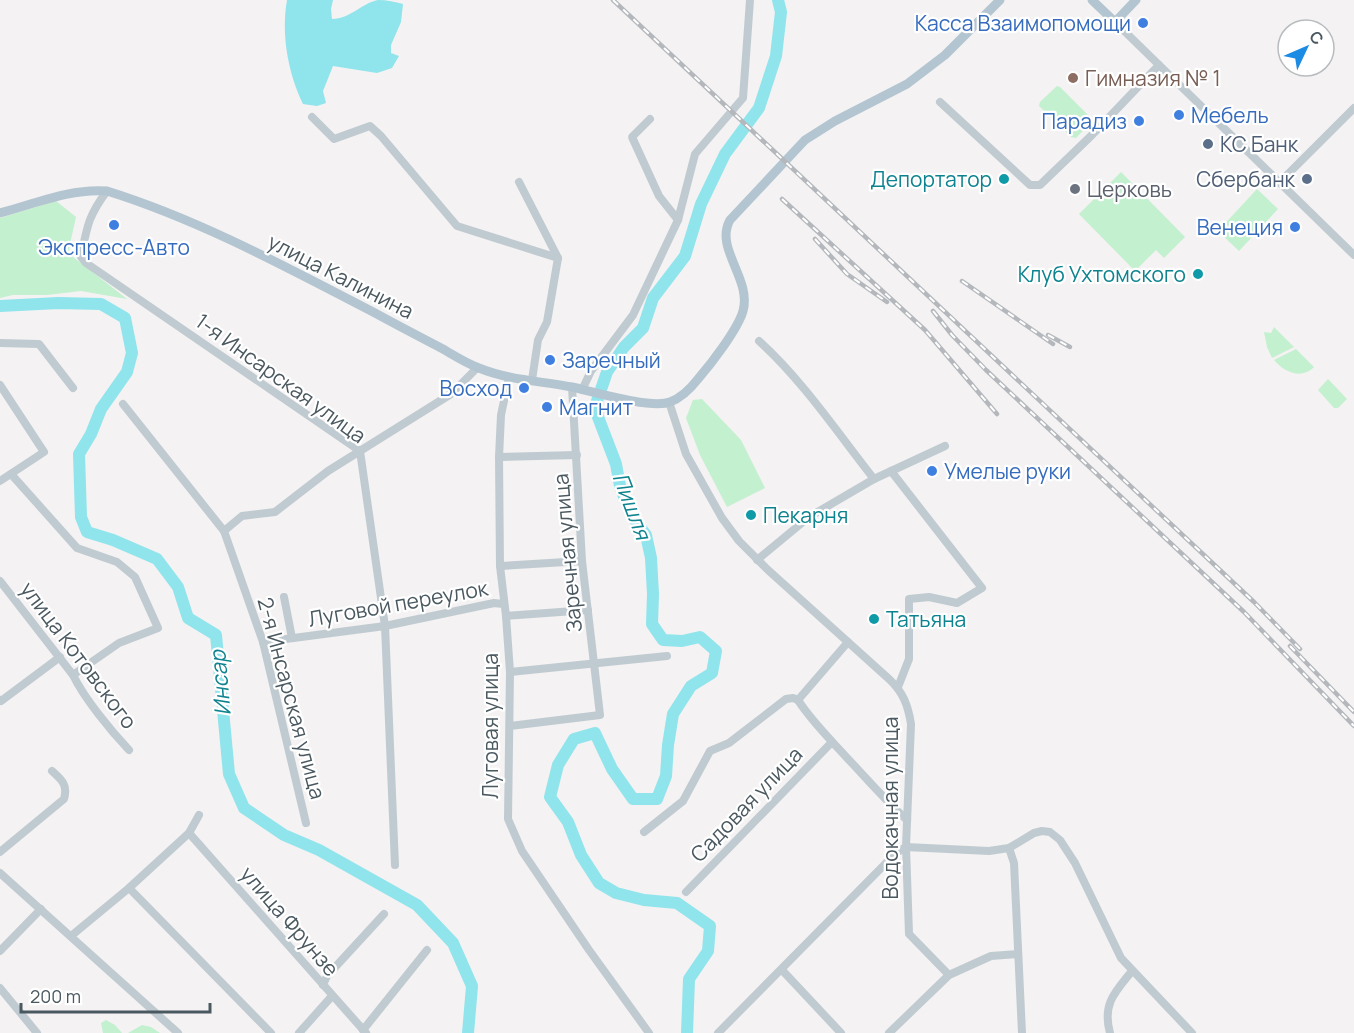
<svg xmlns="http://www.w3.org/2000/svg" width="1354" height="1033" font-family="Manrope,sans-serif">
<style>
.green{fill:#c3f0cf}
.water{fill:#90e4ec}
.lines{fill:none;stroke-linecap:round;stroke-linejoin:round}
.river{stroke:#90e4ec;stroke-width:12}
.minor{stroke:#c0cbd1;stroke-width:8}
.major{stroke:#b3c5d0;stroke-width:9}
.rail-casing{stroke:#b4b8bc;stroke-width:4.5}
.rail{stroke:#fff;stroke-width:2;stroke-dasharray:7;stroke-linecap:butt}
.shop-dot{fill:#3f7fe0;stroke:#fff;stroke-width:2}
.education-dot{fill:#8d6e63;stroke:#fff;stroke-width:2}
.service-dot{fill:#5c6f8a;stroke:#fff;stroke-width:2}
.culture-dot{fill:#0f9aa8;stroke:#fff;stroke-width:2}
.worship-dot{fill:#6b7280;stroke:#fff;stroke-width:2}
.labels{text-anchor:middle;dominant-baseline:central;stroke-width:4.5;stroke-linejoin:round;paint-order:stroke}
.shop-label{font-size:21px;fill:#366cbe;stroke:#fff;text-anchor:end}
.education-label{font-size:21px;fill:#785e54;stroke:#fff;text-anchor:start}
.service-label{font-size:21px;fill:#4e5e75;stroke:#fff;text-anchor:start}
.culture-label{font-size:21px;fill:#0d838f;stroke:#fff;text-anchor:end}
.worship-label{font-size:21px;fill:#5b616d;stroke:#fff;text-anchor:start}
.street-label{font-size:21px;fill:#4a5860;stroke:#fff}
.water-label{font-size:22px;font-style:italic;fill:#0f838f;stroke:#fff}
</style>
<rect width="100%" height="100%" fill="#f4f2f2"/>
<g class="green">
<polygon points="1057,86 1060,87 1093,120 1076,138 1071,137 1039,106 1040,102"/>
<polygon points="1121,172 1185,237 1164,258 1156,250 1135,271 1079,214"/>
<polygon points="1257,189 1278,209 1239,251 1218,231"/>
<polygon points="56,201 76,217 68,253 127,299 81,291 47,295 13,295 0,298 0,218"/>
<polygon points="1274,327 1294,347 1272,358 1267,347 1264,332 1271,333"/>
<path d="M1296,349l18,18c-13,13 -30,5 -40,-7z"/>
<polygon points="1328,379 1347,399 1338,408 1334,408 1318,390"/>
<polygon points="702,399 741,440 765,488 727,507 700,455 686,418 693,400"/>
<polygon points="106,1020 115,1025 122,1033 103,1033 101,1023"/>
<polygon points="142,1025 151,1027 160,1033 128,1033"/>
</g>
<path class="water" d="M287,0h46l-2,9 1,10c18,0 30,-16 46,-19 9,0 17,2 25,4l-2,18 -10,23v8l8,3 -7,12 -15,5 -44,-7 -10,25 3,12 -9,3 -14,-2c-15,-31 -22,-70 -16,-104z"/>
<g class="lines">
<g class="river">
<polyline points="0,306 58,303 101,304 125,318 132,353 127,372 101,409 91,434 79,454 81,517 87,532 113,540 157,559 178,587 188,618 216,635 229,774 244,808 284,835 319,850 417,905 453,943 472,986 468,1033"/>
<polyline points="687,1033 689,979 708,951 710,926 677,903 644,900 616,893 599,883 581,855 568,822 550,797 558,765 574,739 595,733 612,769 633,799 657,799 666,776 668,745 673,714 691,686 712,673 716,651 700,637 682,641 663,640 652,624 653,594 651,558 646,535 631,515 620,486 616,464 598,417 597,401 607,372 624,347 643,328 653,298 685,256 701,204 725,154 759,108 776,56 781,12 778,0"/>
</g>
<g class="minor">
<polyline points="1115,22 1354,255"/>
<polyline points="940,102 1030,185 1040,185 1092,135 1159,65"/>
<polyline points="312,117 334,139 370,126 381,136 457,226 558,258 547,322 538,340 532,380"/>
<polyline points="650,119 632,137 659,196 678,220"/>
<polyline points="519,182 558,258"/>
<polyline points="1279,183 1354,108"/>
<path d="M107,191c-19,25 -20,36 -26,66l5,6 274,188 25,175 10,239"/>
<path d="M759,341c44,40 78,91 115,138"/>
<polyline points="0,343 39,344 73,388"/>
<polyline points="509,377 501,415 499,457 500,566 506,616 510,672 508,819 522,851 589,950 649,1033"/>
<polyline points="0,385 44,452 0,481"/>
<polyline points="582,390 591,371 633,315 678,220 695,154 743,98 750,0"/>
<path d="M669,402l17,52 36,64 17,23 29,29 121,109c14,13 19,26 22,45l-5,123 3,87 40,41"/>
<polyline points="123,404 224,531 263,642 306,823"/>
<polyline points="499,457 577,455"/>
<polyline points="891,471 982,588 957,603 929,597 909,599 909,659 898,687"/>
<polyline points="11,474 77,548 117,562 135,577 158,628 119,643 73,675"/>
<polyline points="224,531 242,516 275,512 328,471 451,394 477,368"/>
<polyline points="757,560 809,517 874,479 945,446"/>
<polyline points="500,566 582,561"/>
<path d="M0,581l73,94c11,23 38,56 56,75"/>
<polyline points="284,597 292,638"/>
<polyline points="506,616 588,610"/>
<polyline points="263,642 385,626 494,603 503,604"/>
<polyline points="510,672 667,656"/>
<polyline points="0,700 1,701 60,657"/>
<path d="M798,700c14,22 33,40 51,60 19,20 37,41 58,60"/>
<polyline points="798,700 848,642"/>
<polyline points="510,726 600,715 582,561 572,387"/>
<polyline points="644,832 683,801 710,751 729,743 786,699 793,698 798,700"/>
<polyline points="189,833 366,1033"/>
<polyline points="906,847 989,851 1009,848 1034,833 1042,831 1050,832 1060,840 1075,863 1121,958 1192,1033"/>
<polyline points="1009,848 1014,863 1022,1033"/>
<path d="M0,852l64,-53c4,-14 -2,-19 -12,-28"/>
<polyline points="0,873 178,1033"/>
<polyline points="129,888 271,1033"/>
<polyline points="686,892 832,742"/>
<polyline points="71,936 129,888 189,833 199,815"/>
<polyline points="0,951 41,909"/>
<polyline points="782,970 841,1033"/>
<polyline points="323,985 327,976 384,914"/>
<polyline points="0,988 37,1033"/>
<polyline points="363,1030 427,950"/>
<polyline points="299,1033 332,996"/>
<polyline points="718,1033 896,853 906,847"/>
<polyline points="889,1033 949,975 991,956 1018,954"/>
<path d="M1110,1033c-8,-29 5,-41 22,-62"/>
</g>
<g class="major">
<polyline points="1092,0 1115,22 1136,0"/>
<path d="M0,213c34,-9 71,-25 107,-22 93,29 181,77 268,122 22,12 45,24 68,36 12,7 23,14 36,19 29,12 62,13 93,19 22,5 79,22 98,15 11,-4 21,-14 28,-23 13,-15 40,-50 45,-68 9,-32 -29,-63 -13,-91l75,-80 30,-19 72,-37 38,-29 55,-55"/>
</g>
<g class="rail-casing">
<g id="rail">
<polyline points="613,0 1254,602 1300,649"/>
<polyline points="782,199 925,330 997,414"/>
<polyline points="815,239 847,274 887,302"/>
<polyline points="962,281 1053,344"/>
<polyline points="933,311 952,335 986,370 1244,612 1354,726"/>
<polyline points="1048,335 1070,347"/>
<polyline points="1290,646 1354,712"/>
</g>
</g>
<use href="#rail" class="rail"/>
</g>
<g class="shop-dot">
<circle cx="1143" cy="23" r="6"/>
<circle cx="1179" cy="115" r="6"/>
<circle cx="1139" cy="121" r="6"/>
<circle cx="114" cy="225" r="6"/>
<circle cx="1295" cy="227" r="6"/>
<circle cx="550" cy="360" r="6"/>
<circle cx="524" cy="388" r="6"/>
<circle cx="547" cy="407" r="6"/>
<circle cx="932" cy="471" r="6"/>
</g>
<circle class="education-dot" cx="1073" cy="78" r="6"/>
<g class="service-dot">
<circle cx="1208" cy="144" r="6"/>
<circle cx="1307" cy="179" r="6"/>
</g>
<g class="culture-dot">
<circle cx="1004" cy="179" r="6"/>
<circle cx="1198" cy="274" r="6"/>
<circle cx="751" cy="515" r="6"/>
<circle cx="874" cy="619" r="6"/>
</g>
<circle class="worship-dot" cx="1075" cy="189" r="6"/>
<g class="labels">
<g class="shop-label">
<text x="1131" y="23">Касса Взаимопомощи</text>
<text x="1191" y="115" text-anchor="start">Мебель</text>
<text x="1127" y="121">Парадиз</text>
<text x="1283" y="227">Венеция</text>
<text x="114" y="247" text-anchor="middle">Экспресс-Авто</text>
<text x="562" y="360" text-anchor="start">Заречный</text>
<text x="512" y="388">Восход</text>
<text x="559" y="407" text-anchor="start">Магнит</text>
<text x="944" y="471" text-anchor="start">Умелые руки</text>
</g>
<g class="education-label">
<text x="1085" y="78">Гимназия № 1</text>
</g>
<g class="service-label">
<text x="1220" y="144">КС Банк</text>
<text x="1295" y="179" text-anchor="end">Сбербанк</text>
</g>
<g class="culture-label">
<text x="992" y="179">Депортатор</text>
<text x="1186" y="274">Клуб Ухтомского</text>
<text x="763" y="515" text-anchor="start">Пекарня</text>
<text x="886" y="619" text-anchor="start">Татьяна</text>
</g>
<g class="worship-label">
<text x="1087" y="189">Церковь</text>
</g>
<g class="street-label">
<text transform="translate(341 276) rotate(27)">улица Калинина</text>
<text transform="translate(281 378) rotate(36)">1-я Инсарская улица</text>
<text transform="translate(567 553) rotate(-95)">Заречная улица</text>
<text transform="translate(398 603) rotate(-10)">Луговой переулок</text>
<text transform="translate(79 655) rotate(53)">улица Котовского</text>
<text transform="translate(292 698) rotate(75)">2-я Инсарская улица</text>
<text transform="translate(490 726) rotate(-90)">Луговая улица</text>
<text transform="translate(746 804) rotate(-46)">Садовая улица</text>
<text transform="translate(890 808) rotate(-90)">Водокачная улица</text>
<text transform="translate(290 921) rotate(49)">улица Фрунзе</text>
</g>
<g class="water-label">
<text transform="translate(632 506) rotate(69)">Пишля</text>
<text transform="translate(220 683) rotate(-95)">Инсар</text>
</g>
</g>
<g transform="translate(1306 48) rotate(46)"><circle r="28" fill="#ffffff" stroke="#b7bcbf" stroke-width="1.5"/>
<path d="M0-4.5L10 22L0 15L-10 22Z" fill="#1c8be4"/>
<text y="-9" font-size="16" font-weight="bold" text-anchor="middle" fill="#4a5860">С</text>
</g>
<path d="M21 1003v9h189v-9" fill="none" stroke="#4a5860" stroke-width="3"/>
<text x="30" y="1003" font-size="18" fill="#4a5860" stroke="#ffffff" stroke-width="4.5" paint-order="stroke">200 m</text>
</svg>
